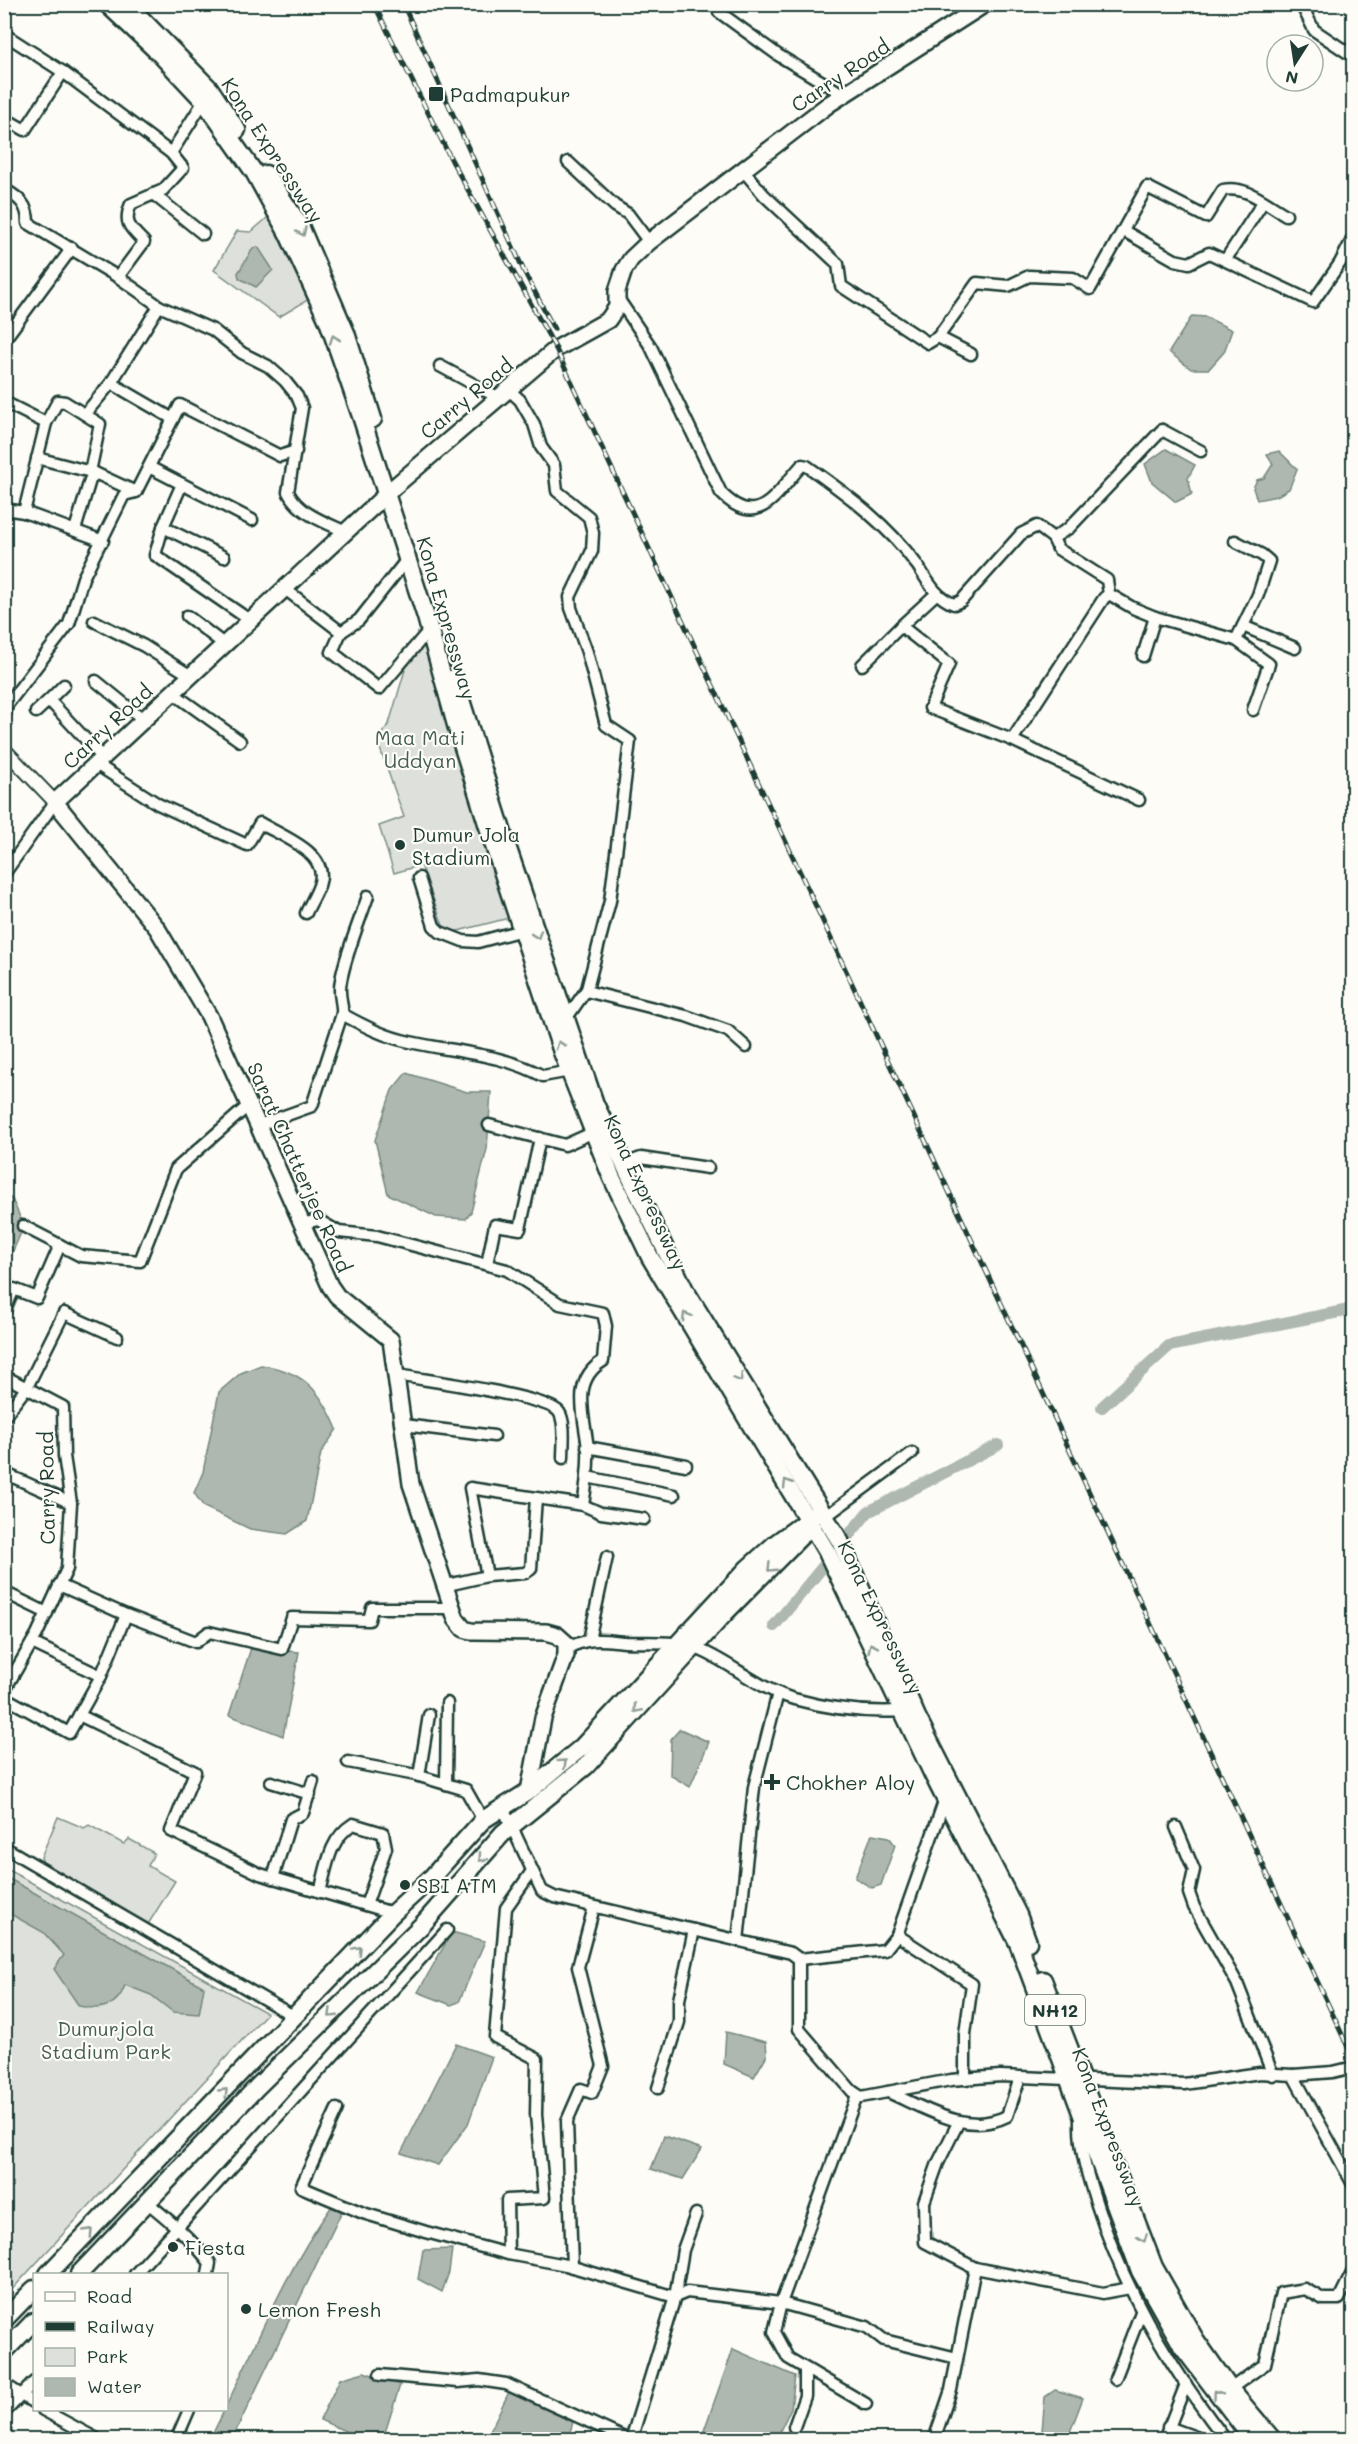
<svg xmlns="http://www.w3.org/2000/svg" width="1358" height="2444" font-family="Mali,sans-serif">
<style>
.green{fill:#dde0db;stroke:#7e8e88;stroke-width:1.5}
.water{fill:#aeb8b1;stroke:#75877f;stroke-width:1.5}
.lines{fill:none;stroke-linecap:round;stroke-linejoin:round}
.canal{stroke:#aeb8b1;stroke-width:12}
.minor-casing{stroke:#1f3d34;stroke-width:15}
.tertiary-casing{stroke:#1f3d34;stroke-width:16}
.secondary-casing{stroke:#1f3d34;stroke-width:20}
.primary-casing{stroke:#1f3d34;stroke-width:21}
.trunk-casing{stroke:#1f3d34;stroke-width:21}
.minor{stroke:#fdfcf7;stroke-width:10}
.tertiary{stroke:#fdfcf7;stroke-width:12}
.secondary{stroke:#fdfcf7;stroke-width:15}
.primary{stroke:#fdfcf7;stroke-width:16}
.trunk{stroke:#fdfcf7;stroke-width:16}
.rail-casing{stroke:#1f3d34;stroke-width:5}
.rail{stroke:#fdfcf7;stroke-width:3;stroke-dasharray:9;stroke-linecap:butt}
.oneway{stroke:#8e9c96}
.poi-dot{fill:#1f3d34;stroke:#fdfcf7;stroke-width:2}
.labels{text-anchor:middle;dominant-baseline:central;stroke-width:4.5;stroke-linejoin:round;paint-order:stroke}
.shield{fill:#fdfcf7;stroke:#62766e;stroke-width:1.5}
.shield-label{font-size:18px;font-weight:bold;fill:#1f3d34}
.street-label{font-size:20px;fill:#1f3d34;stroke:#fdfcf7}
.poi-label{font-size:20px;fill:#1f3d34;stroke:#fdfcf7;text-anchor:start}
.park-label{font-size:20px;fill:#455e55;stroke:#fdfcf7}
</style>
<rect width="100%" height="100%" fill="#fdfcf7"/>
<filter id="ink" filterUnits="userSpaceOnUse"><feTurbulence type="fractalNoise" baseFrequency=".0167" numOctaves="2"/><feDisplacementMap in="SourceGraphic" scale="12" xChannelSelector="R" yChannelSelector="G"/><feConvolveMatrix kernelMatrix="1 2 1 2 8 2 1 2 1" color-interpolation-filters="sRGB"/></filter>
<g filter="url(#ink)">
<g class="green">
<polygon points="275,211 311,298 279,317 214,270 237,231 251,232"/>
<polygon points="429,632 477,822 513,917 446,934 421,865 394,873 379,826 404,817 377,740 389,724 410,653"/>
<polygon points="58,1817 84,1828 89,1825 124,1844 129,1839 154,1853 148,1866 175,1881 147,1926 44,1867 41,1857"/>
<polygon points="5,1868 267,2013 5,2297"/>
</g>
<g class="water">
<polygon points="258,247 273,270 256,287 239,278 238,273 253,248"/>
<polygon points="1192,316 1206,317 1232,330 1224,352 1209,369 1191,369 1169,352"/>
<polygon points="1166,449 1195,465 1188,478 1192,494 1176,502 1152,482 1145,464"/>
<polygon points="1279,451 1297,469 1289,489 1277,496 1257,500 1253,488 1257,480 1264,478 1273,464 1267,454"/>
<polygon points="406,1073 467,1092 491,1092 487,1149 471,1212 466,1219 436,1217 388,1194 375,1140 392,1090"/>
<polygon points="5,1195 12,1199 24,1226 5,1269"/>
<polygon points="1353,1362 1353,1444 1347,1401"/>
<path d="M261,1365c43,6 60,26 76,64l-16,24 -14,68 -20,13 -37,-5 -46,-22 -10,-14 9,-21 16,-80 22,-19z"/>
<polygon points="251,1648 299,1652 283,1736 229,1715"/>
<polygon points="680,1729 709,1742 690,1787 670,1775 671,1739"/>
<polygon points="872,1834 889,1837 895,1845 881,1885 872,1888 855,1878"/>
<path d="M4,1876l200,111 -5,27 -26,-2 -22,-17 -26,-10c-7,22 -25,26 -46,21l-25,-37 10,-14 -21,-23 -38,-21z"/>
<polygon points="452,1932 485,1941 459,2002 451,2005 418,1992"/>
<polygon points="726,2032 766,2042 767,2055 754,2077 724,2064"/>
<polygon points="456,2044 492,2057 468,2124 438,2165 401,2153"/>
<polygon points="664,2136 702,2149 683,2179 651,2169"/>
<path d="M332,2206l10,5 -110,228h-22c39,-76 70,-161 122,-233z"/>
<polygon points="452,2249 449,2272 442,2292 418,2279 423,2250"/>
<polygon points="733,2349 795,2376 791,2408 776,2439 701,2439"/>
<polygon points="364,2372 400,2385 383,2439 363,2439 320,2420 340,2379"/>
<polygon points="1055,2390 1083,2398 1068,2437 1042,2431 1045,2397"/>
<polygon points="509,2392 573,2422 568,2439 486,2439"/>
</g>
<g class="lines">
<g class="canal">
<polyline points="1102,1407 1169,1346 1354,1309"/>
<polyline points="774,1626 868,1512 998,1445"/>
</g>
<g class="minor-casing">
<g id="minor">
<polyline points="722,4 719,12 778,55 844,95"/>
<polyline points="1301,4 1314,30 1354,57"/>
<polyline points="4,12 8,4"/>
<polyline points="4,34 63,72"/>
<path d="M4,118l21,12 38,-58 108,81 12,15 -20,22 -32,14c-8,19 -1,24 13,38l-26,35"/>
<polyline points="171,153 204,101"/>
<polyline points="568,162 615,206 628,214 649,242"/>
<path d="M743,170l21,25 74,69 3,22 87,57 10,-6 39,-54 31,3 21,-10 44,2 17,11 57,-102 59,30 17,-27c23,-5 43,14 63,25"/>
<path d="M4,189c15,9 24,15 24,34l90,54 41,29 54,24 29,23 26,13 17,15 12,15 5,12 -14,84c11,22 37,30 58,40"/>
<polyline points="153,194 203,234"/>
<polyline points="1124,231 1175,260 1189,263 1209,253 1313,302 1340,263 1354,236"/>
<polyline points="1226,259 1263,202"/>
<path d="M617,297l34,50 70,146c38,39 55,0 81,-28l5,1c41,29 80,58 110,99 11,16 18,32 37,39l7,-3 60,-67 16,-8 16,12 16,-10 93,-98 39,21"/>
<polyline points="938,337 971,354"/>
<polyline points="4,340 72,248"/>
<polyline points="440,366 499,398"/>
<polyline points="111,383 173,419"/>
<polyline points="509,390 520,400 534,424 541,447 554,465 557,491 589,517 593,533 592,551 570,597 571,608 587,652 606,725 630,741 610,901 587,989 566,1019"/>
<polyline points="4,402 46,423"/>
<polyline points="85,414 111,383 159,306"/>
<polyline points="37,458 95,473"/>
<polyline points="149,467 252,520"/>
<polyline points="182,484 163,527 224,557"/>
<polyline points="4,509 24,512 46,423 58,401 65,402 100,424 90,472"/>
<polyline points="24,512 103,541"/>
<polyline points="163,527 155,555 251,621"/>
<polyline points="75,530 90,480 95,473 136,492 180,405 280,456 296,451"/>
<polyline points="1053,538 1058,549 1107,580 1109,594 1133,608 1155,617 1143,656"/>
<polyline points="285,589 341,632 332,652 379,689 430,629"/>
<polyline points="937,593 901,626 949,664 930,708 1012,740"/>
<polyline points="1109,594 1104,598 1012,740 1139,800"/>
<polyline points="187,616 225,645"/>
<polyline points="1155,617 1236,640 1258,595 1269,561 1262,555 1235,541"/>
<polyline points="94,621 144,646 191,676"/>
<polyline points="1243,626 1295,648"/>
<polyline points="341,632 359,620 408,558"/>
<polyline points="1236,640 1269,664 1253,710"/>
<polyline points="862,665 901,626"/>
<polyline points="96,681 144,720"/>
<polyline points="173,693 240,741"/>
<polyline points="49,700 64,685"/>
<polyline points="36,712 49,700 103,758"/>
<polyline points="4,719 7,705 69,624 83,578 124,495 136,492"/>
<path d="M96,764l62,40 89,41 13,-22c21,13 68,29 60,59 -2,10 -10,21 -14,31"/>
<polyline points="4,874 55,802"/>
<polyline points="419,878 434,926 440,932 463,941 478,942 522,930"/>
<polyline points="586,991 686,1016 728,1031 746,1047"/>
<path d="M342,1014c22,12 43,23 68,28 45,10 93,12 133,34l27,-5"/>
<path d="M259,1125l53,-19 30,-92c1,-9 -2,-14 -2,-23 -1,-20 21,-74 28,-95"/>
<polyline points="489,1125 565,1145 594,1132"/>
<polyline points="624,1164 641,1158 708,1168"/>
<path d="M301,1224l17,-4 21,12 38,4 130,34 53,34 43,9 3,13 -3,35c-33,20 -18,56 -15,88 1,19 -2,38 -5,56"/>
<polyline points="23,1226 81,1256 140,1261 176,1169 249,1105"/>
<polyline points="487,1264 495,1225 520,1229 540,1138"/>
<polyline points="4,1312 14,1289 37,1298 60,1245"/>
<path d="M397,1375c26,5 150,21 162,37 7,10 4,33 4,46"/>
<polyline points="4,1376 63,1407 64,1456 71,1503 67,1569 37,1634 4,1691"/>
<polyline points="4,1417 27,1387 64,1313 117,1337"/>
<polyline points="404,1425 494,1436"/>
<polyline points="587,1447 686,1465"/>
<polyline points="4,1473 71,1503"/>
<polyline points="587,1477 674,1495"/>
<polyline points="825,1517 912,1453"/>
<polyline points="487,1576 525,1573 531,1569 536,1498"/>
<polyline points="59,1585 126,1615 101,1676"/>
<polyline points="443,1586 487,1576 470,1488 583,1505 601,1513 644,1519"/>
<polyline points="4,1592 47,1613"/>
<polyline points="126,1615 196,1642 209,1632 282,1649 292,1618 369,1620 372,1608 450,1608"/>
<polyline points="589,1640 607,1557"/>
<path d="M568,1648c20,-11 35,-8 57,-6 22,1 46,-2 68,5 34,12 63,41 101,52 36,10 72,14 108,12"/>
<polyline points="4,1697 69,1733 101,1676 32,1643"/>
<polyline points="79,1715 195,1772 171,1831 260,1874 393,1913"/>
<polyline points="348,1762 416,1775 466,1790 483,1820"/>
<polyline points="419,1776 429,1715"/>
<polyline points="271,1782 310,1794"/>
<polyline points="446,1784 447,1703"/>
<polyline points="502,1806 542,1891 554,1897 791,1953 799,1959 799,2029 852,2091 861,2097 951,2080 1000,2076 1184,2084 1260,2073 1293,2075 1333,2072 1354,2067"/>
<polyline points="1176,1827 1194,1870 1189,1893 1194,1907 1237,1983 1273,2075"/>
<polyline points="4,1847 295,2017"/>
<polyline points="273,1878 291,1819 303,1813 313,1781"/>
<path d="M320,1892c7,-26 9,-53 33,-68l30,9 3,15 -20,57"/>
<polyline points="897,1935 972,1984 965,2034 965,2079"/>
<polyline points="738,1941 754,1787 778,1693"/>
<polyline points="799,1959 885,1950 897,1935 945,1799"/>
<polyline points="1293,2075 1354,2186"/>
<polyline points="658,2088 679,2022 679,2000 694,1930"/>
<path d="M888,2092c37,16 79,44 119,24l13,-38"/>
<polyline points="337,2109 301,2187 363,2213 426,2232 508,2254 566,2265 675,2297 683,2250 696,2214"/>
<path d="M1080,2120c-1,30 8,57 17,85 28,87 73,163 129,235"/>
<polyline points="958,2123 938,2163 924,2202 925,2242 975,2268 1103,2293 1130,2288"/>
<path d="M147,2202c23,19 45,37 63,61l-2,11"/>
<polyline points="508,2254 507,2200 544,2198 536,2115 537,2059 495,2037 506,1908 532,1871"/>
<polyline points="572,2267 567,2121 581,2089 592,2093 603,2066 578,1967 594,1907"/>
<polyline points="135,2274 447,1930"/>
<polyline points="380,2375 458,2382 479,2380 506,2384 629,2440"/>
<polyline points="1115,2379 1141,2312"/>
<polyline points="4,2384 34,2403"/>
<polyline points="1230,2389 1265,2364 1281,2293 1305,2289 1323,2299 1339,2299 1354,2269"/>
<polyline points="866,2404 788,2358 774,2332 781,2303 867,2327 884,2340 957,2358"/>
<polyline points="43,2410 99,2440"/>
<polyline points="4,2413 34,2382"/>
<polyline points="794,2427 805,2396 805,2369"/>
<polyline points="1168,2427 1204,2440"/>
<polyline points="176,2440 189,2410"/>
<polyline points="631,2440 675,2297 687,2292 781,2303 857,2095"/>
<polyline points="934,2440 951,2390 975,2268"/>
<polyline points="1164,2440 1186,2384"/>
</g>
</g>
<g class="tertiary-casing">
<polyline id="tertiary" points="4,749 55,802"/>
</g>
<g class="secondary-casing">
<polyline id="secondary" points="529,1791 543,1718 566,1655 566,1643 557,1635 546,1632 471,1631 464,1629 456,1619 411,1484 391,1340 337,1296 330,1286 209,1016 157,928 55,802 394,487 556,349 608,320 617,307 617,291 624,270 631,259 649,242 829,104 985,4"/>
</g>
<g class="primary-casing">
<g id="primary">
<polyline points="48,2274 393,1913 431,1878 483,1820 529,1791 582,1747 748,1568 776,1543 820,1511"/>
<polyline points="79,2274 257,2087 423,1924 503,1833 586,1766 726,1612 810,1527"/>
<polyline points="4,2320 34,2289"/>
<polyline points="4,2352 34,2321"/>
</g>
</g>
<g class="trunk-casing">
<g id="trunk">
<polyline points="107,4 159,53 204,101 254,172 288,234 328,321 362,419 426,617 456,725 496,852 562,1052 611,1176 650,1257 827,1552 934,1777 1018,1943 1140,2271 1184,2349 1253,2440"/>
<polyline points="127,4 210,89 237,130"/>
<polyline points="266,174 300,226 346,333 373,419"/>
<polyline points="454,678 507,846 595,1104 685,1290 840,1541 917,1717 1018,1915 1028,1942"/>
<polyline points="1043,1980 1154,2267 1195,2339 1230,2389 1273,2440"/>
</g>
</g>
<use href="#minor" class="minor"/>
<use href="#tertiary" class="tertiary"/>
<use href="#secondary" class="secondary"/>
<use href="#primary" class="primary"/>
<use href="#trunk" class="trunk"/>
<g class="rail-casing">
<g id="rail">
<polyline points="374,4 452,161 556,349 1354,2060"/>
<polyline points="403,4 524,271 554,329"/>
</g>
</g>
<use href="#rail" class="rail"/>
</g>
<defs><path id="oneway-chevron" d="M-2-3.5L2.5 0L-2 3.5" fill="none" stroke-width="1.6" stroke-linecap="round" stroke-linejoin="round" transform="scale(1.5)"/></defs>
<g class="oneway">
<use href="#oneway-chevron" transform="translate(302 232) rotate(65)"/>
<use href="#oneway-chevron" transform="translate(334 339) rotate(-109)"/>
<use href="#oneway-chevron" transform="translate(537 935) rotate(71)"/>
<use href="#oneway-chevron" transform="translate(560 1045) rotate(-109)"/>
<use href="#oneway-chevron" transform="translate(686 1316) rotate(-121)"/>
<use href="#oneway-chevron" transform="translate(739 1378) rotate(58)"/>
<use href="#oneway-chevron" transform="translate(787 1483) rotate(-121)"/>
<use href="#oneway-chevron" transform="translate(771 1568) rotate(136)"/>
<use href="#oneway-chevron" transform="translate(872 1647) rotate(-116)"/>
<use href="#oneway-chevron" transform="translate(637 1709) rotate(131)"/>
<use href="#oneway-chevron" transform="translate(563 1763) rotate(-41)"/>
<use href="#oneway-chevron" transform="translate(482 1858) rotate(131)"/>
<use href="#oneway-chevron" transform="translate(358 1950) rotate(-47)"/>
<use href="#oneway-chevron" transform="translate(332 2014) rotate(136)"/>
<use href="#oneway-chevron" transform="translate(224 2092) rotate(-46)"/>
<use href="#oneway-chevron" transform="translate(89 2232) rotate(-46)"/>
<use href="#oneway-chevron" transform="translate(1143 2238) rotate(69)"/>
<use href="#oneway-chevron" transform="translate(1217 2394) rotate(-126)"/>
</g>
</g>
<g class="poi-dot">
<rect x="428" y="86" width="16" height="16" rx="3"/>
<circle cx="400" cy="845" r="6"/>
<path d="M769 1773h6v6h6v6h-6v6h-6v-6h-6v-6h6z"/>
<circle cx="405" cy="1885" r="6"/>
<circle cx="173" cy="2247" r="6"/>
<circle cx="246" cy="2309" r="6"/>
</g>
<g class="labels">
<rect class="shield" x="1025" y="1995" width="60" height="30" rx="4.5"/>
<g class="shield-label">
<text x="1055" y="2010">NH12</text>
</g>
<g class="street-label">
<text transform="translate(840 75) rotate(-34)">Carry Road</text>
<text transform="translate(273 150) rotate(57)">Kona Expressway</text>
<text transform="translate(466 398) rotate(-40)">Carry Road</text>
<text transform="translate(447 618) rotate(74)">Kona Expressway</text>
<text transform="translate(107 726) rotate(-43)">Carry Road</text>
<text transform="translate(300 1167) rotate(66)">Sarat Chatterjee Road</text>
<text transform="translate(646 1192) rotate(65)">Kona Expressway</text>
<text transform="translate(46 1488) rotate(-91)">Carry Road</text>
<text transform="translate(881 1617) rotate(64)">Kona Expressway</text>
<text transform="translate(1109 2127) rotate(69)">Kona Expressway</text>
</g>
<g class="poi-label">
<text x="450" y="94">Padmapukur</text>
<text x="412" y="834">Dumur Jola<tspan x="412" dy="23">Stadium</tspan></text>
<text x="786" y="1782">Chokher Aloy</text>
<text x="417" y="1885">SBI ATM</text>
<text x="185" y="2247">Fiesta</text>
<text x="258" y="2309">Lemon Fresh</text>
</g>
<g class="park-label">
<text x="420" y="737">Maa Mati<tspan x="420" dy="23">Uddyan</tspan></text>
<text x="106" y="2028">Dumurjola<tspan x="106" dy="23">Stadium Park</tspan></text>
</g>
</g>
<rect width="1358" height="2444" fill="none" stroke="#fdfcf7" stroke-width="24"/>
<rect x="12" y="12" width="1334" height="2420" fill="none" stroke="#1f3d34" stroke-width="2" filter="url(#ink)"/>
<rect x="33" y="2273" width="195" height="138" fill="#fdfcf7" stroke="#a4b0a9" stroke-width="1.5"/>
<rect x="45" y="2292" width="30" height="9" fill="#fdfcf7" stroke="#a4b0a9" stroke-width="1.5"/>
<text x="87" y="2303" font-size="18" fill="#1f3d34">Road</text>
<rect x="45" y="2322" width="30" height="9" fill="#1f3d34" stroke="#a4b0a9" stroke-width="1.5"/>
<text x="87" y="2333" font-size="18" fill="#1f3d34">Railway</text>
<rect x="45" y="2348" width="30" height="18" fill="#dde0db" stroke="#a4b0a9" stroke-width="1.5"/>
<text x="87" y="2363" font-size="18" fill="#1f3d34">Park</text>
<rect x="45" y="2378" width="30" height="18" fill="#aeb8b1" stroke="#a4b0a9" stroke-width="1.5"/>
<text x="87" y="2393" font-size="18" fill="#1f3d34">Water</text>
<g transform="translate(1295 63) rotate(192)"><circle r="28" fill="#fdfcf7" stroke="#a4b0a9" stroke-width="1.5"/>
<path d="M0-4.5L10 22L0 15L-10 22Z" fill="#1f3d34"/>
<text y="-9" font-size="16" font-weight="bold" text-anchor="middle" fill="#1f3d34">N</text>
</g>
</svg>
